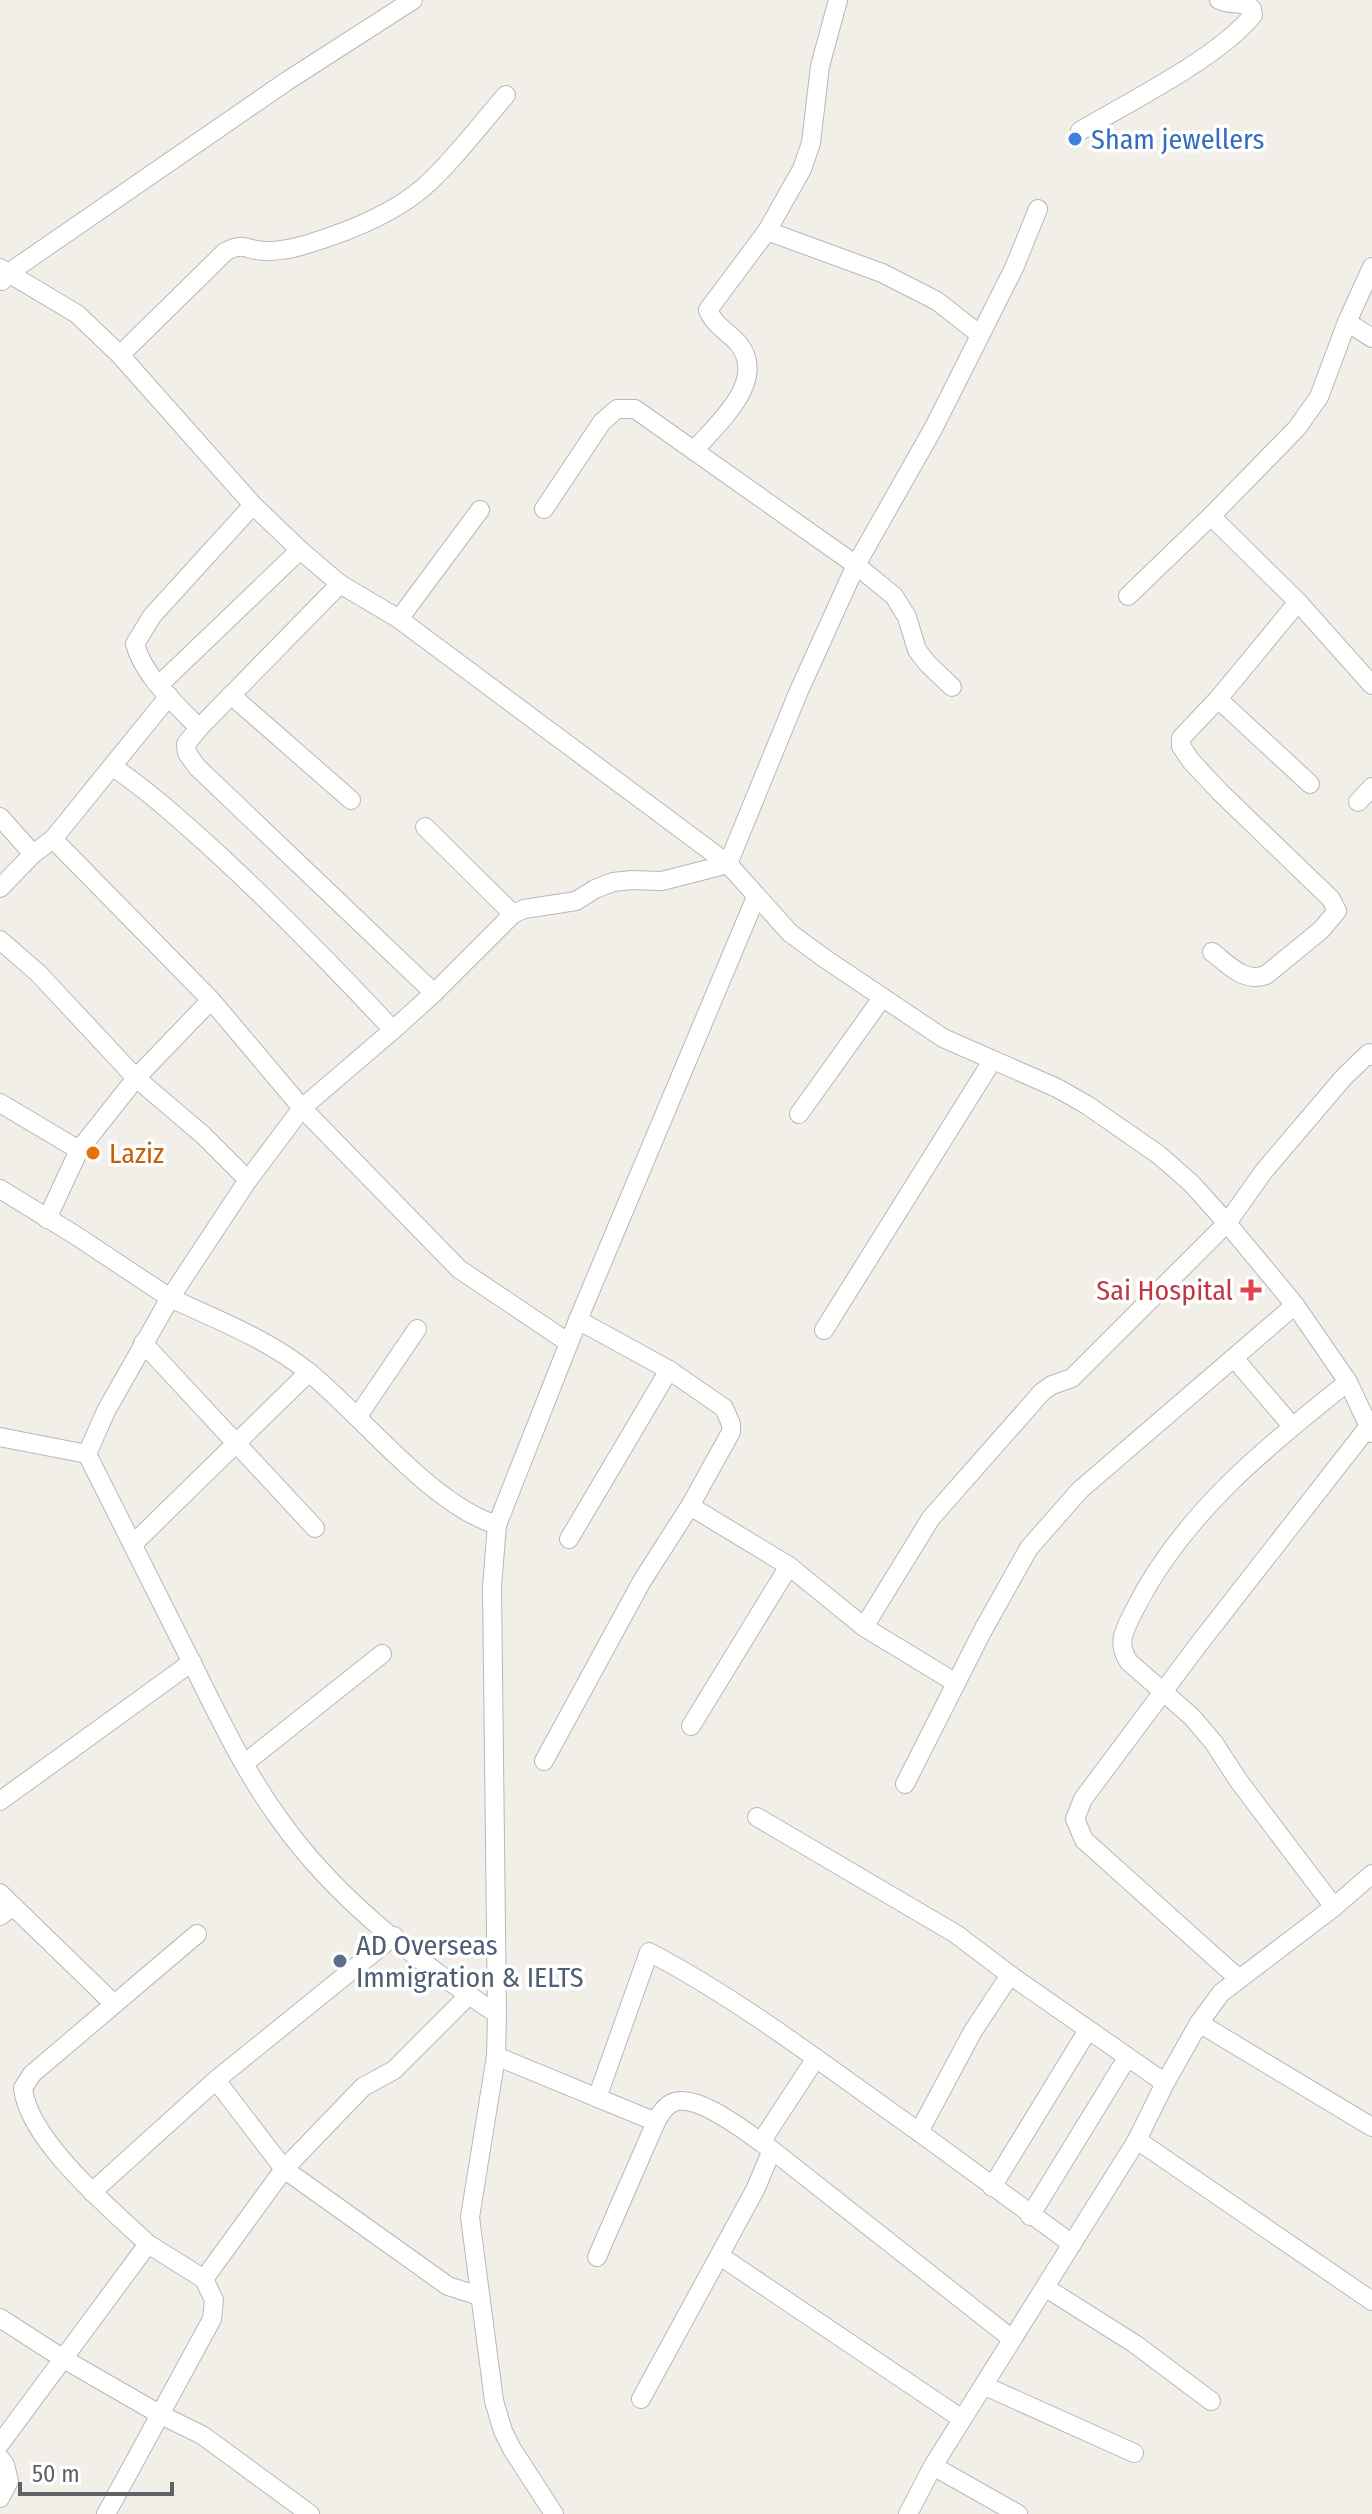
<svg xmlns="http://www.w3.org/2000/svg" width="1372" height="2514" font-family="'Fira Sans Condensed',sans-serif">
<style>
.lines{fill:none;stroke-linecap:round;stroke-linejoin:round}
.minor-casing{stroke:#b5b8bc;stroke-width:20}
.minor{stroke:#fff;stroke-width:18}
.shop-dot{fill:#3f7fe0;stroke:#fff;stroke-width:3}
.food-dot{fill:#e8710a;stroke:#fff;stroke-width:3}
.health-dot{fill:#e0444e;stroke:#fff;stroke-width:3}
.service-dot{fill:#5c6f8a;stroke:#fff;stroke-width:3}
.labels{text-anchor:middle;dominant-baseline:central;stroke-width:7;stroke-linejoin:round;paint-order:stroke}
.shop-label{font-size:28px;fill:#366cbe;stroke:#fff;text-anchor:start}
.food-label{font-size:28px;fill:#c56008;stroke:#fff;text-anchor:start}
.health-label{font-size:28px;fill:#be3a42;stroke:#fff;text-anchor:end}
.service-label{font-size:28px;fill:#4e5e75;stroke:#fff;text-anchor:start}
</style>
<rect width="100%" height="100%" fill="#f1efe8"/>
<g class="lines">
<g class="minor-casing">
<g id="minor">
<path d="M1080,131c49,-29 138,-73 173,-116l-1,-6c-10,-9 -21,-3 -33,-9"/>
<polyline points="767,231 882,273 937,301 979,334"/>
<polyline points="0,268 77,314 120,355 253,505 300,550 340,584 399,619 728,864 790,933 824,958 943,1038 1057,1088 1087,1105 1159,1155 1191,1183 1227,1223 1295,1305 1348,1382 1372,1433"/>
<polyline points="2,281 7,274 287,81 413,0"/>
<polyline points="1347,322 1372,338"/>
<path d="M120,355l105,-103c20,-11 21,-1 41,-1 14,0 29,-3 42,-7 39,-12 85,-30 116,-57 30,-27 55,-61 82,-92"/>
<path d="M694,451c23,-28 75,-70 44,-108 -10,-11 -24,-18 -30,-33l59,-79 35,-62 9,-26 9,-77 18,-66"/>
<polyline points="544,509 602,422 617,409 635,409 856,565 894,596 907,617 917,650 927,663 952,687"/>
<path d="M1211,516l87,86 -80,97 -37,39v8l10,15 29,31 111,107 6,12 -16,19 -55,45c-22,8 -37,-10 -54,-23"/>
<polyline points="340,584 199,728 186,744 187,753 197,767 434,993 393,1030"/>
<polyline points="1128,596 1211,516 1297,428 1319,397 1347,322 1372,267"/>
<polyline points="1298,602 1372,685"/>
<polyline points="399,619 480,510"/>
<polyline points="159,685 300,550"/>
<polyline points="231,695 351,800"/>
<polyline points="169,696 53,839 211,1000 302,1108 248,1180"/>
<polyline points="1218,699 1310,784"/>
<path d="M199,728c-23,-24 -55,-51 -64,-84l17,-28 101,-111"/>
<path d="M113,767c34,23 64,50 94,77 65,59 126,122 186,186l-91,78 157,161 110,74"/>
<polyline points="1358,802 1372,787"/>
<polyline points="0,817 33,854"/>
<polyline points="425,827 513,914"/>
<polyline points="0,888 33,854 53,839"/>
<polyline points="0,940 38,973 136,1078 203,1135 248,1180 170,1298 75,1235 0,1189"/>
<polyline points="434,993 513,914 524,909 576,901 595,889 613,882 632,880 662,881 728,864 798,693 856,565 933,429 1014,268 1038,209"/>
<polyline points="0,1103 79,1150"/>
<polyline points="799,1114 882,998"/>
<polyline points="47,1219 79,1150 136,1078 211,1000"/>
<polyline points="824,1330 992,1061"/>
<polyline points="143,1343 315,1528"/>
<polyline points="1234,1358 1292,1426"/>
<polyline points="358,1416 417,1329"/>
<polyline points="0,1437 87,1454"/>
<polyline points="690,1506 789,1566 864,1627 956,1683"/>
<path d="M497,1525c-65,-20 -132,-106 -186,-151 -41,-34 -93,-54 -141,-76l-64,113 -19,43c35,69 70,138 104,207 27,54 53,110 89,159 55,78 138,142 217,194"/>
<polyline points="569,1539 669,1370"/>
<polyline points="133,1544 309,1372"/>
<polyline points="864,1627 931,1518 1042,1392 1052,1385 1072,1378 1227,1223 1264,1171 1344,1077 1369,1053 1372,1056"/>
<polyline points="691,1726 789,1566"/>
<polyline points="544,1761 642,1581 690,1506 731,1432 731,1424 724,1408 669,1370 578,1320"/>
<polyline points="245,1763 382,1654"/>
<polyline points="905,1784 983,1630 1029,1548 1080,1490 1295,1305"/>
<polyline points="0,1801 192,1662"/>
<polyline points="757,1817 956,1934 1010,1975 1165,2083"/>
<polyline points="0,1893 13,1906 0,1916"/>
<polyline points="13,1906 113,2003"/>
<path d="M1334,1907l-96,-127 -24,-37 -22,-26 -63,-55c-14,-20 -3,-35 7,-55 47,-93 132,-162 212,-225"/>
<polyline points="1010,1975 973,2031 919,2132 1072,2244"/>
<polyline points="1239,1979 1084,1840 1075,1819 1083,1799 1198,1645 1369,1426"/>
<polyline points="1199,2023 1372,2127"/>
<path d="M496,2056l160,66c4,-8 8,-15 16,-19 25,-12 79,33 100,47l-17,40 -114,209"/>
<polyline points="216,2080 284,2169 448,2286 479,2296"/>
<path d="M597,2098l52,-146c95,50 182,118 270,180"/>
<polyline points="1137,2140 1372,2301"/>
<polyline points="761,2142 816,2058"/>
<polyline points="772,2150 1012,2339"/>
<polyline points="992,2187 1088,2030"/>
<polyline points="92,2192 216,2080 394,1936"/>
<polyline points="1030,2216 1127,2058"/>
<path d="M148,2244c-37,-35 -120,-104 -125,-156l9,-14 165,-140"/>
<polyline points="720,2256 962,2419"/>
<polyline points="597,2257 656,2122"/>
<polyline points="204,2279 284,2169 363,2087 394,2070 469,1995"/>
<polyline points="1046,2288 1135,2344 1211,2401"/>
<polyline points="0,2318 62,2358 161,2415 202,2435 310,2514"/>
<polyline points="985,2386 1134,2453"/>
<polyline points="0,2444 148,2244 204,2279 214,2300 212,2319 106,2514"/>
<polyline points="0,2458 5,2465 9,2481 0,2498"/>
<polyline points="933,2466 1018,2514"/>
<polyline points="554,2514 512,2449 503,2431 494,2401 470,2217 496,2056 497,2014 492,1586 497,1525 578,1320 756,897"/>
<polyline points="908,2514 933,2466 1137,2140 1165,2083 1199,2023 1221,1993 1334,1907 1372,1874"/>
</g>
</g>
<use href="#minor" class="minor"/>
</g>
<circle class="shop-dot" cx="1075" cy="139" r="8"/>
<circle class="food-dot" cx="93" cy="1153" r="8"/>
<path class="health-dot" d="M1247 1278h8v8h8v8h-8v8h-8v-8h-8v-8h8z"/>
<circle class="service-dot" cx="340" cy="1961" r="8"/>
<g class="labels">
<g class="shop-label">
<text x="1091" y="139">Sham jewellers</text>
</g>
<g class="food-label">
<text x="109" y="1153">Laziz</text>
</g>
<g class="health-label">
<text x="1233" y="1290">Sai Hospital</text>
</g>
<g class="service-label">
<text x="356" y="1945">AD Overseas<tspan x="356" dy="32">Immigration &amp; IELTS</tspan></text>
</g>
</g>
<path d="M20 2482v12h152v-12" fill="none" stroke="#5f6368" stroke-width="4"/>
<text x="32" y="2482" font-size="24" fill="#5f6368" stroke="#ffffff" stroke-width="6" paint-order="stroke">50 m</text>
</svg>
